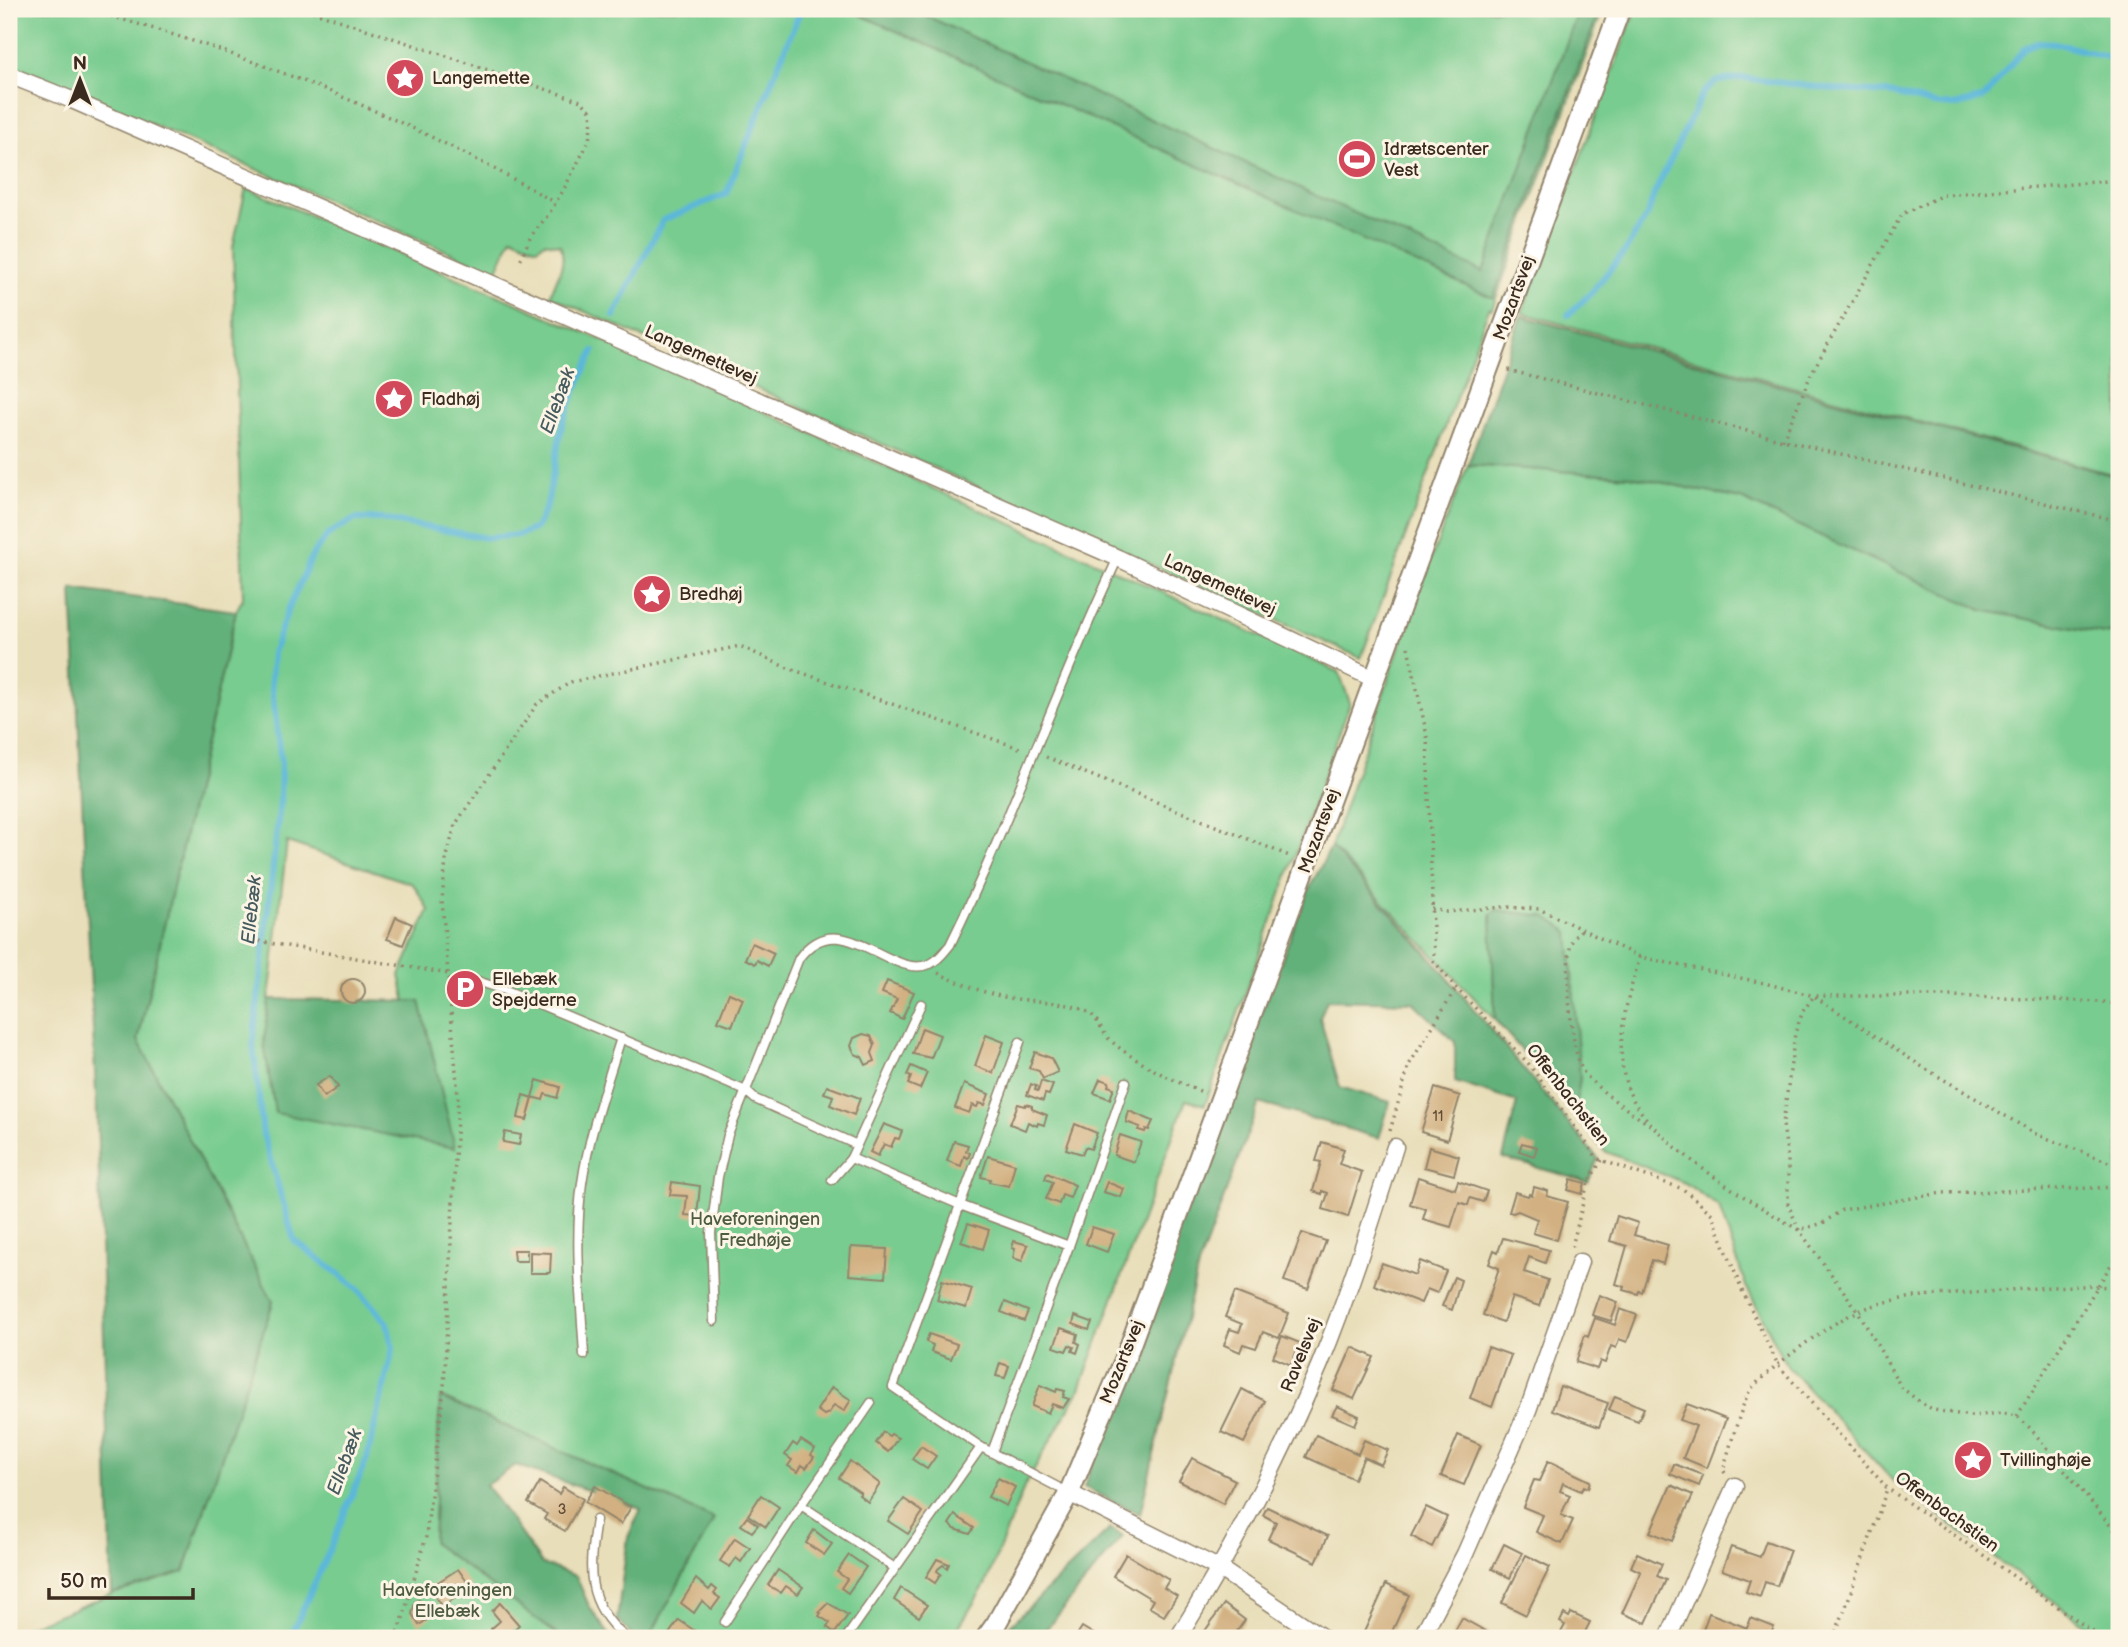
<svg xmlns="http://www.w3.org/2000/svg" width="2128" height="1647" font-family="'Balsamiq Sans',sans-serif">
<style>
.green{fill:#78cc8f;stroke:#5a7b56;stroke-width:2;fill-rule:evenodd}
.forest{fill:#62b07a;stroke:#4e6d4c;stroke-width:2}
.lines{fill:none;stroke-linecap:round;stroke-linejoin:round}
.stream{stroke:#5bb7d9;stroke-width:6}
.building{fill:#d2b081}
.service-casing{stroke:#92846c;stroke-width:11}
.minor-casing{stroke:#92846c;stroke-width:19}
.tertiary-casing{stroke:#92846c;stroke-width:23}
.path{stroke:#92846c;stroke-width:3.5;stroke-dasharray:2 5;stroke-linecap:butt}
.service{stroke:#fff;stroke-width:8}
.minor{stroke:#fff;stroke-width:16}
.tertiary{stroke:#fff;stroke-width:19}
.labels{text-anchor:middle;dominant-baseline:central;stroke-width:6;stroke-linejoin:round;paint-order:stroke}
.number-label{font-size:14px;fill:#614c37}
.poi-label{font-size:18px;fill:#3b2a1e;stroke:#fcf5e5;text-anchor:start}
.street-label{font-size:18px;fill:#3b2a1e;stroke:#fcf5e5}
.park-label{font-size:18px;fill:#4d5b40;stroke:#fcf5e5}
.water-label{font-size:19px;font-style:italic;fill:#465b5f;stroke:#fcf5e5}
</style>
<rect width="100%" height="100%" fill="#fcf5e5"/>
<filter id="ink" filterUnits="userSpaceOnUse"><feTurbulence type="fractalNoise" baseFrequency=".0143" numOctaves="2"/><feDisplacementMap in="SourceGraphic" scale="14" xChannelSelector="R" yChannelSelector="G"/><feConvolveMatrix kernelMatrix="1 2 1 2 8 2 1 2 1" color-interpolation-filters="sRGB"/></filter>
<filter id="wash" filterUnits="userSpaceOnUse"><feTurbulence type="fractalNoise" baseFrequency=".00686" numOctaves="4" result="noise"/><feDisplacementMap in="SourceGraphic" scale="28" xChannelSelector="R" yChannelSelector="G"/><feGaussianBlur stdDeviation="1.57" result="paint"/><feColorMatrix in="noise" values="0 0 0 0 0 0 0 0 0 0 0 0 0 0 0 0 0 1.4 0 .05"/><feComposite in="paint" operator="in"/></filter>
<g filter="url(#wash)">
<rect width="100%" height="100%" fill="#e8deb9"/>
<g class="green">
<path d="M9,9h1594l-111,300 -3,-1 -128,350 -811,-362c6,-16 18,-35 10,-51l-15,-3 -8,6 -25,-11 -16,35 -487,-209z"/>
<polygon points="1636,9 2108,9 2119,13 2119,476 1522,313"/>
<path d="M246,188l403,172 690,312 11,31 -145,402 -19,-5 -106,289 -55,96 -40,100 -33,53h-303l65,-119 -274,-122 -7,146 129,95h-553v-4l103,-40 72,-22 89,-270 -135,-262 98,-429 7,-13 -10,-351zM287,842l126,42 16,26 -29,65 35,169 -171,-100z"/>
<polygon points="1468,465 1631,476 1741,499 1982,610 2104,634 2119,631 2119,1638 2103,1638 1895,1483 1788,1367 1746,1286 1719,1207 1685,1183 1604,1151 1575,1110 1580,1078 1491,913 1495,1020 1331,847 1421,584"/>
</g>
<g class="forest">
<polygon points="847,9 911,9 1483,272 1579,9 1600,9 1493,298"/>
<polygon points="1521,316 2119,477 2119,631 2104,634 1982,610 1741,499 1631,476 1468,465"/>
<polygon points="72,589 236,611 138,1040 273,1302 184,1572 112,1594 97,1114"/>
<polygon points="1331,847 1434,961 1598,1159 1588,1182 1503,1158 1517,1102 1455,1082 1455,1042 1413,1002 1327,1000 1320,1018 1340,1087 1390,1102 1379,1138 1259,1103 1198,1267 1140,1514 1084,1487 1183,1215 1308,891"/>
<polygon points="1496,910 1545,916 1569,932 1580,1078 1575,1110 1495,1020 1491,914"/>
<polygon points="269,999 420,1001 455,1148 275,1113 264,1044"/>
<polygon points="440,1397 714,1519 649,1638 634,1638 617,1619 628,1537 641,1509 516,1465 486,1485 542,1564 576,1576 589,1606 611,1638 562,1638 433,1543"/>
<polygon points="1110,1529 1123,1536 1039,1638 997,1638"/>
</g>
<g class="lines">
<g class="stream">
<polyline points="1568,315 1591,293 1625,251 1648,214 1654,194 1703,93 1716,81 1743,78 1841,90 1889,93 1934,104 1954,106 1984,98 2024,48 2039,42 2055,43 2119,60"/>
<polyline points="614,316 663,220 726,194 801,9"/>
<polyline points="290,1638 333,1542 367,1458 393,1349 387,1323 356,1287 294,1240 263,1134 253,1044 280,803 281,763 271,681 273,652 288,610 314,552 330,533 355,519 381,519 487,538 519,535 536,528 547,505 562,425 575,391 594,351"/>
</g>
</g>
<g id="blocks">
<g class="building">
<polygon points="396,917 412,924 403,945 387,939"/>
<polygon points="752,943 774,953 768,966 757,960 755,964 745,959"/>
<circle cx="353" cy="991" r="12"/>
<polygon points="887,981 914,992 902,1019 890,1013 897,999 882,993"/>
<polygon points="729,993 743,999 732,1026 718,1021"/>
<polygon points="922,1028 940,1035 931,1058 913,1054"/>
<polygon points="863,1034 871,1036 875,1045 872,1053 875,1061 866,1065 862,1057 855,1054 851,1046 854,1038"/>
<polygon points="986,1035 1004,1042 993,1073 975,1066"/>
<polygon points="1035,1052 1051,1058 1058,1072 1043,1079 1039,1071 1029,1068"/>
<polygon points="911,1066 927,1073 920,1089 908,1084 911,1077 907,1075"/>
<polygon points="330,1076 338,1087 324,1097 316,1085"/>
<polygon points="1100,1079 1109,1082 1108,1086 1114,1088 1110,1099 1094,1093"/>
<polygon points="537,1080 560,1087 557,1098 545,1094 543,1100 532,1097"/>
<polygon points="1041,1081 1053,1085 1049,1095 1045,1094 1043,1101 1027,1095 1031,1084 1036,1086 1035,1090 1038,1091"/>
<polygon points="964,1084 989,1094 985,1105 979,1103 977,1107 972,1105 969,1113 955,1108"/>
<polygon points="827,1086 860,1098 854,1115 830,1105 833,1096 824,1093"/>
<polygon points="1435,1088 1460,1096 1447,1140 1421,1132"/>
<polygon points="523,1095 533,1098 527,1120 518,1118"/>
<polygon points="1018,1104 1025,1106 1026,1104 1032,1106 1032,1109 1047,1115 1044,1125 1038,1123 1037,1126 1028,1122 1025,1130 1010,1124"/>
<polygon points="1129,1111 1153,1121 1149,1130 1146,1129 1145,1132 1138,1130 1140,1127 1126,1122"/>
<polygon points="884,1124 902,1131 899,1139 895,1138 891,1147 884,1144 878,1156 870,1152"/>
<polygon points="1075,1124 1097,1133 1091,1149 1085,1147 1082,1154 1066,1149"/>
<polygon points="505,1132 521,1135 519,1145 503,1142"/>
<polygon points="1120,1135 1141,1142 1134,1162 1114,1155"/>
<polygon points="954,1141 968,1145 966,1151 970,1153 968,1158 964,1156 961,1166 947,1161"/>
<polygon points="1322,1142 1344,1149 1339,1164 1362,1172 1348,1217 1323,1209 1328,1193 1322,1191 1322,1194 1313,1191 1321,1162 1316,1161"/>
<polygon points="1522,1143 1537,1147 1534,1156 1519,1151"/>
<polygon points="1429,1147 1459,1156 1454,1175 1424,1167"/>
<polygon points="988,1156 1015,1164 1009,1186 989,1182 990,1179 981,1177"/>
<polygon points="1047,1173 1075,1185 1070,1198 1062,1195 1059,1204 1046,1199 1053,1182 1045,1179"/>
<polygon points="1418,1177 1455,1189 1458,1181 1487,1191 1483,1202 1470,1198 1468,1205 1459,1202 1451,1227 1423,1219 1426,1209 1410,1204"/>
<polygon points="1571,1179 1585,1183 1582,1194 1568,1190"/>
<polygon points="672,1182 700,1186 697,1216 685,1215 687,1196 670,1195"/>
<polygon points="1107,1182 1124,1189 1121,1197 1103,1192"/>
<polygon points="1534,1187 1548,1191 1547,1196 1568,1202 1557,1240 1533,1233 1537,1219 1518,1211 1513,1213 1509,1212 1515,1192 1528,1196 1529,1194 1532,1195"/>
<polygon points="1617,1216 1638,1223 1634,1235 1668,1245 1663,1264 1652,1260 1642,1292 1639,1291 1638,1294 1624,1290 1625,1287 1616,1284 1627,1246 1610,1241"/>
<polygon points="968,1223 989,1230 983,1249 961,1242"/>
<polygon points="1092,1227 1114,1234 1107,1252 1086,1244"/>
<polygon points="1302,1233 1326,1241 1308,1289 1284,1281"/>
<polygon points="1503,1238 1549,1250 1545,1263 1529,1257 1524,1272 1548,1280 1539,1306 1512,1297 1503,1322 1483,1315 1499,1268 1489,1264 1494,1250 1498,1252"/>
<polygon points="1014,1241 1028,1245 1022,1261 1013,1258 1015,1249 1012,1248"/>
<polygon points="851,1247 887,1249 885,1278 849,1275"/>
<polygon points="513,1250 527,1250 527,1261 514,1261"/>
<polygon points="530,1252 551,1253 550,1273 530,1273"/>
<polygon points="1420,1261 1446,1271 1437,1293 1427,1289 1421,1303 1374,1285 1382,1263 1415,1275"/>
<polygon points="1454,1277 1461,1280 1452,1310 1442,1306"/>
<polygon points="942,1280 972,1289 966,1308 937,1300"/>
<polygon points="1235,1292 1289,1313 1279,1338 1263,1332 1256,1348 1243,1344 1240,1352 1224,1345 1230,1329 1239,1332 1242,1324 1225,1317"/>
<polygon points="1599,1295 1618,1302 1611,1321 1592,1315"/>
<polygon points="1005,1302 1028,1311 1024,1321 1001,1312"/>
<polygon points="1620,1309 1637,1315 1627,1342 1619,1339 1616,1348 1611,1346 1605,1363 1600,1361 1597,1369 1576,1362 1585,1335 1588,1337 1595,1318 1615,1325"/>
<polygon points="1075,1316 1092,1322 1089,1330 1073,1324"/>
<polygon points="1061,1328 1078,1334 1076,1342 1080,1344 1077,1353 1072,1351 1074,1347 1069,1345 1066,1351 1054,1347"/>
<polygon points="929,1334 957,1344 951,1359 931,1352 933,1345 926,1342"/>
<polygon points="1282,1336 1300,1343 1291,1365 1273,1357"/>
<polygon points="1352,1347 1374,1357 1354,1399 1333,1390"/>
<polygon points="1488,1347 1511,1355 1492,1407 1470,1398"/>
<polygon points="1000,1363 1009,1366 1005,1378 996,1376"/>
<polygon points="1040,1385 1056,1392 1057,1389 1065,1391 1063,1397 1069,1399 1063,1408 1052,1404 1048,1413 1032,1406"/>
<polygon points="1560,1386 1608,1403 1599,1427 1552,1410"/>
<polygon points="832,1387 851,1400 844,1411 834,1405 829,1413 824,1415 817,1410"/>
<polygon points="1242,1389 1265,1401 1244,1443 1221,1432"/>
<polygon points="1615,1396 1644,1408 1638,1421 1609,1410"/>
<polygon points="1687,1404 1726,1419 1707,1468 1683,1458 1696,1426 1680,1420"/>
<polygon points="1337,1406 1359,1416 1355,1425 1332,1415"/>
<polygon points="883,1432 889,1436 891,1434 898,1438 888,1452 876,1443"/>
<polygon points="1316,1435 1358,1454 1364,1440 1388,1450 1381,1465 1364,1457 1354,1479 1306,1457"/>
<polygon points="1458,1435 1481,1445 1464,1485 1441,1476"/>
<polygon points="801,1440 815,1449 811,1455 814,1457 806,1468 802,1465 798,1472 788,1466 792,1460 785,1455 793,1443 797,1446"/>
<polygon points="921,1446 936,1456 927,1469 912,1459"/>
<polygon points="1192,1458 1235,1480 1223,1504 1179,1481"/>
<polygon points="850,1461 880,1484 868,1502 859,1495 861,1493 839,1478"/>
<polygon points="1548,1461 1590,1481 1588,1488 1584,1486 1581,1491 1563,1483 1560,1491 1570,1495 1561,1515 1573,1520 1562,1544 1536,1532 1543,1515 1523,1507 1534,1480 1539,1481"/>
<polygon points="1674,1464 1703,1475 1699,1486 1670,1474"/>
<polygon points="998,1478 1015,1487 1006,1506 988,1497"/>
<polygon points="540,1482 559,1494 563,1487 583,1499 565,1531 544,1519 547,1514 528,1503"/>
<polygon points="1671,1485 1693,1495 1672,1541 1650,1532"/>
<polygon points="595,1486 631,1507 621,1524 585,1502"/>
<polygon points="761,1495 779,1507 766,1527 748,1515"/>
<polygon points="904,1499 923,1512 908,1534 888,1521"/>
<polygon points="1267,1507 1328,1536 1316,1562 1268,1539 1276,1522 1263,1515"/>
<polygon points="1426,1507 1447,1517 1432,1547 1411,1536"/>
<polygon points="955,1515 974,1528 970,1534 955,1529 949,1524"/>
<polygon points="747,1517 758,1525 752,1532 741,1525"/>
<polygon points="814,1530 832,1544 824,1555 806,1543"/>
<polygon points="735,1538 750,1548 741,1562 736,1558 730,1567 720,1561"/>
<polygon points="1766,1541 1790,1550 1777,1586 1765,1582 1760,1597 1746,1592 1750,1580 1722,1570 1731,1547 1760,1557"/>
<polygon points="1504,1544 1522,1553 1510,1578 1492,1569"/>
<polygon points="1637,1553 1662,1564 1657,1576 1666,1580 1646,1623 1622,1613 1641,1572 1631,1567"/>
<polygon points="1126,1554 1169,1580 1164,1588 1177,1596 1164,1616 1149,1607 1153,1600 1113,1576"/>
<polygon points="849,1555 866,1567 848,1593 841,1588 847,1579 837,1572"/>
<polygon points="1526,1555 1550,1567 1526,1615 1502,1603"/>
<polygon points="937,1559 949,1564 947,1568 943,1565 938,1569 937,1571 941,1574 935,1583 926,1577"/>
<polygon points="458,1569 471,1587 442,1607 429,1588"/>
<polygon points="778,1570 803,1587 798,1594 786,1586 781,1593 768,1585"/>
<polygon points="696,1579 709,1590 712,1586 717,1590 714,1594 720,1598 712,1609 702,1601 694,1613 681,1603"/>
<polygon points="1386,1584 1409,1595 1389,1638 1378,1638 1364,1632"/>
<polygon points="901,1588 927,1605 919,1617 894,1600"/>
<polygon points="419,1600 431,1617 419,1625 412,1614 415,1602"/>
<polygon points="500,1603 519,1625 504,1638 498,1638 491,1629 500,1621 492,1611"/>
<polygon points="828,1603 848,1615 835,1633 827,1627 830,1623 819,1616 821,1613 819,1612"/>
<polygon points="1224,1604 1245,1620 1232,1638 1200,1638"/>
<polygon points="1571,1613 1590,1622 1585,1632 1597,1638 1558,1638 1565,1625 1560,1622 1564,1614 1569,1617"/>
<polygon points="1709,1613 1747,1628 1751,1618 1774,1627 1769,1638 1755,1636 1754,1638 1700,1638"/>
<polygon points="1462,1618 1489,1633 1486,1638 1455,1638 1452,1636"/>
<polygon points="679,1620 698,1633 695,1638 666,1638"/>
<polygon points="1082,1627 1100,1638 1075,1638"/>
</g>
</g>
</g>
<g filter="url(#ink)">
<use href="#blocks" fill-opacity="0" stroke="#92846c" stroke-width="2"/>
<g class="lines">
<g class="service-casing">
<g id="service">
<polyline points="468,978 508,991 746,1091 755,1099 857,1145"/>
<polyline points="921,1004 851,1158 960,1205 1069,1246 992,1452"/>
<polyline points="1020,1042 893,1387 981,1447 1069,1493"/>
<polyline points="832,1180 851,1158"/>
<polyline points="1069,1246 1126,1082"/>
<path d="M714,1321l-3,-88 7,-56 10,-42 71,-177c41,-56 91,23 131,6 9,-4 14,-12 20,-19 62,-126 107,-260 168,-387"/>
<path d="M584,1355c-3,-56 -10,-115 -2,-172 7,-49 24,-97 39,-145"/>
<polyline points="871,1403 801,1505 895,1568"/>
<path d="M596,1520c-8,50 -11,83 30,118"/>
<polyline points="725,1622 801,1505"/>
<polyline points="846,1638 981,1447"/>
</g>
</g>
<g class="minor-casing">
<g id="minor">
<polyline points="9,75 72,100 1118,558 1374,679"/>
<polyline points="1069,1493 1220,1569 1323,1638"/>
<path d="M1178,1638c54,-88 102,-179 142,-274 29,-71 52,-144 75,-217"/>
<polyline points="1421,1638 1465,1554 1528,1410 1580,1262"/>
<polyline points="1668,1638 1735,1486"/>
</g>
</g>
<g class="tertiary-casing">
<polyline id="tertiary" points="986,1638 996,1624 1069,1493 1127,1354 1620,9"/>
</g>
<g class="path">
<path d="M84,9c164,43 325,109 472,194"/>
<polyline points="306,9 581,101 590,110 592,119 589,141 564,189 549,214 531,236 520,261"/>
<polyline points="1508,370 1783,440 2119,521"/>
<polyline points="1783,440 1812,372 1902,214 1943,195 2119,180"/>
<polyline points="1408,647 1427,736 1434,961 1456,988 1528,1063 1598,1159 1683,1189 1712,1214 1741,1288 1778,1365 1887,1488 2102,1638"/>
<polyline points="1046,757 1292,857"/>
<polyline points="1432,909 1447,912 1504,907 1539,909 1640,957 1764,983 1814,996 1921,1066 2036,1134 2119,1166"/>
<path d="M1581,930c-6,6 -10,10 -11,18 -5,24 1,103 13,123 9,15 50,43 67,54"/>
<polyline points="252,940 449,974"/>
<path d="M1640,957c-12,40 -28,89 -12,132 19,52 123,113 171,141l24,-7 19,-13 100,-17 177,-6"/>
<path d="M938,973c23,11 45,20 71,25 24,4 56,2 79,14 11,7 14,21 23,29 26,22 61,40 94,52"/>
<polyline points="2119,1005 2104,1002 1951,996 1814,996 1803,1011 1795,1033 1783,1124 1788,1160 1788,1204 1799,1230 1858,1311 1901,1387 1921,1403 1934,1410 1970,1416 2003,1413 2017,1416 2031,1429 2119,1536"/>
<polyline points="1390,1131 1409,1065 1456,988"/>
<polyline points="1572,1247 1588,1182 1602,1160"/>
<polyline points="2017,1416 2119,1252"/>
<path d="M1725,1473l-2,-3c5,-16 20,-71 28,-81 20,-22 80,-67 108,-78 40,-17 85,-16 127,-19 43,-3 90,-9 133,-4"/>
<polyline points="394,1638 401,1625 426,1537 444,1388 458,1096 442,900 446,860 455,825 537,704 571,682 740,646 785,667 1022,749"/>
<polyline points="1833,1638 1844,1612 1887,1489"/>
</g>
<use href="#service" class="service"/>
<use href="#minor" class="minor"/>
<use href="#tertiary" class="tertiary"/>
</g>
</g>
<defs>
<g id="sight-disc" transform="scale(2.0125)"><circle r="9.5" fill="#d1495b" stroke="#fcf5e5"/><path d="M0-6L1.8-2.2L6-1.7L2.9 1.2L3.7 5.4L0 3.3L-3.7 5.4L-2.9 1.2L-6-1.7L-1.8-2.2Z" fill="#fff"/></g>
<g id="stadium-disc" transform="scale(2.0125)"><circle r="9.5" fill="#d1495b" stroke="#fcf5e5"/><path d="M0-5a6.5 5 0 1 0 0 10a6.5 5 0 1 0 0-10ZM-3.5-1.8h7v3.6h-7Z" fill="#fff"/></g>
<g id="parking-disc" transform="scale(2.0125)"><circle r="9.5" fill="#d1495b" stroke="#fcf5e5"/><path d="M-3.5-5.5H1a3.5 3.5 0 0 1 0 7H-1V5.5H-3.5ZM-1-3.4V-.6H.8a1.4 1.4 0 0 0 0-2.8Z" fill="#fff"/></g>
</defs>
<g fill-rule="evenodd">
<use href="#sight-disc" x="405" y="78"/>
<use href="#stadium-disc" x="1357" y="159"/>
<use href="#sight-disc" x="394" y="399"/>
<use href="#sight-disc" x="652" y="594"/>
<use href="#parking-disc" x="465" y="989"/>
<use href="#sight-disc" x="1973" y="1460"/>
</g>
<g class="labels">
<g class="number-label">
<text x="1438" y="1116">11</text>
<text x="562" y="1509">3</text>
</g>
<g class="poi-label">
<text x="432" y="78">Langemette</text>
<text x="1384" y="149">Idrætscenter<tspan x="1384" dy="21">Vest</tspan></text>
<text x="421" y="399">Fladhøj</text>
<text x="679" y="594">Bredhøj</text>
<text x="492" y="979">Ellebæk<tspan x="492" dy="21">Spejderne</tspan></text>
<text x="2000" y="1460">Tvillinghøje</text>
</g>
<g class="street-label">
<text transform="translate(1514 298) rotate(-70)">Mozartsvej</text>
<text transform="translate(701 355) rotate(24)">Langemettevej</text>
<text transform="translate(1220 585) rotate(25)">Langemettevej</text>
<text transform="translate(1319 831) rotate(-70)">Mozartsvej</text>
<text transform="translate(1568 1095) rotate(52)">Offenbachstien</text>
<text transform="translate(1301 1355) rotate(-68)">Ravelsvej</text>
<text transform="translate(1122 1362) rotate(-68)">Mozartsvej</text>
<text transform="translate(1947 1512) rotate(36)">Offenbachstien</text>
</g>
<g class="park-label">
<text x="755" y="1219">Haveforeningen<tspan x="755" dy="21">Fredhøje</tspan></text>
<text x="447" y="1590">Haveforeningen<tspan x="447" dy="21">Ellebæk</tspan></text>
</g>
<g class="water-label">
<text transform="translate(558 401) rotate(-70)">Ellebæk</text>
<text transform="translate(252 910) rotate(-84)">Ellebæk</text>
<text transform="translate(345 1462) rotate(-70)">Ellebæk</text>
</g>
</g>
<rect width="2128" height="1647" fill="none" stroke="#fcf5e5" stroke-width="35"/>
<g transform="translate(80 80)" stroke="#fcf5e5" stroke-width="5" paint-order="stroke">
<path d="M0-5L12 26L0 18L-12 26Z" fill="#3b2a1e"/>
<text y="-10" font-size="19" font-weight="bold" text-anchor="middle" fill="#3b2a1e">N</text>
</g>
<path d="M49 1588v10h144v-10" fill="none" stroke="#3b2a1e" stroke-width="3.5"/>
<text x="60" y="1588" font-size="21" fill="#3b2a1e" stroke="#fcf5e5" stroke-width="5" paint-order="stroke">50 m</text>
</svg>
